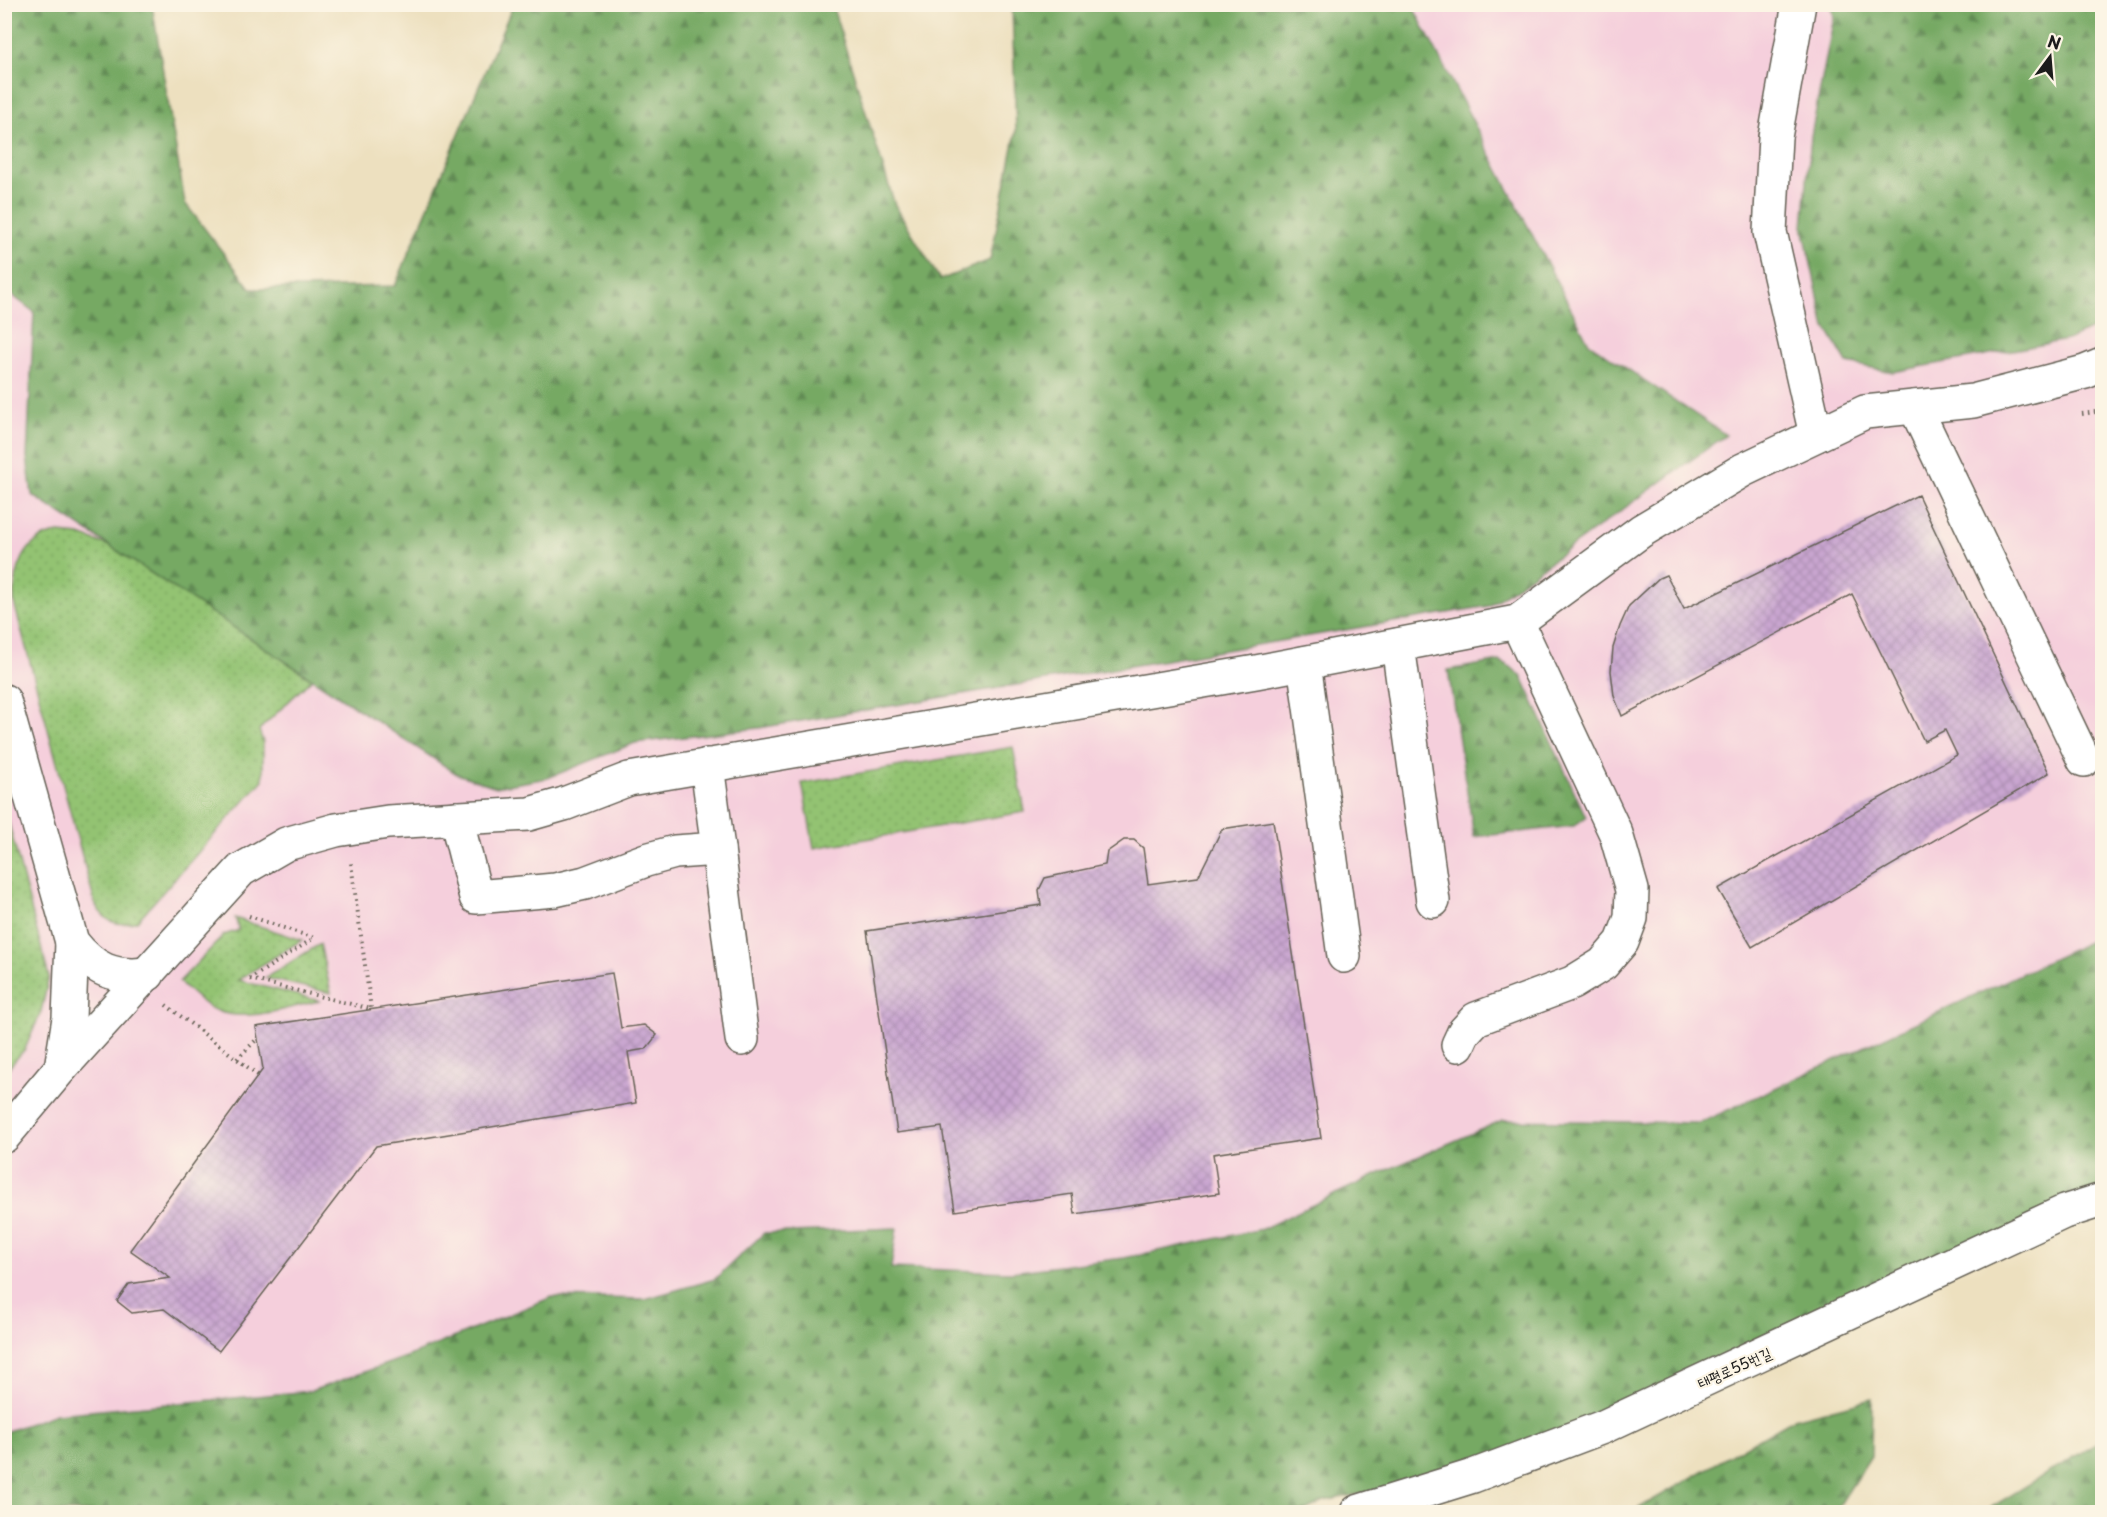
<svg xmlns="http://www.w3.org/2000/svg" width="2107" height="1517" font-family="'Playpen Sans','Poor Story',sans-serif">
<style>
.built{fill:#f5cfdc}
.grass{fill:url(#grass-dots);stroke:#587047;stroke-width:1.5}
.forest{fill:url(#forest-firs);stroke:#496240;stroke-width:1.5}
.building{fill:url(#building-cross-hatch)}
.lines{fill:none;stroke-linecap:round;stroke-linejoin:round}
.minor-casing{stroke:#656155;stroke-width:36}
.path{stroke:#656155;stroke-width:4;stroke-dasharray:1.5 4.5;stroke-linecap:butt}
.minor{stroke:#fff;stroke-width:33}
.labels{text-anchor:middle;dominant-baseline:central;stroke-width:4.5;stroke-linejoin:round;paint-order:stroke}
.street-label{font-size:15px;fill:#1c1c1c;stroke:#fcf5e5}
</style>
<defs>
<pattern id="grass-dots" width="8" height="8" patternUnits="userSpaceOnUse" patternTransform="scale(1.5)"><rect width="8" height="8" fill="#93c372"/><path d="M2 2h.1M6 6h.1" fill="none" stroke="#7ea762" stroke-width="1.8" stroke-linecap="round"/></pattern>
<pattern id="forest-firs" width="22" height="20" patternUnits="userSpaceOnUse" patternTransform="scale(1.5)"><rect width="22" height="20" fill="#76a964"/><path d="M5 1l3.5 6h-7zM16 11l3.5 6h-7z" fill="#608952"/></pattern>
<pattern id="building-cross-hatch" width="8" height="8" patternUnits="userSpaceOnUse" patternTransform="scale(1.5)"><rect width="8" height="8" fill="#c9a6d0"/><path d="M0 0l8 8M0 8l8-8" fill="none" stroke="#ac8eb2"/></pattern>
</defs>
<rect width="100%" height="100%" fill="#fcf5e5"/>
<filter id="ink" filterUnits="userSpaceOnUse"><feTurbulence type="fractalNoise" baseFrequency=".0167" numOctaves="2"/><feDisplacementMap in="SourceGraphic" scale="12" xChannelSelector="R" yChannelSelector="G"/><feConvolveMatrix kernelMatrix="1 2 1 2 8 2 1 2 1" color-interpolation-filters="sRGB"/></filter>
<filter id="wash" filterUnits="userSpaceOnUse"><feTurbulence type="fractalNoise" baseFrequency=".008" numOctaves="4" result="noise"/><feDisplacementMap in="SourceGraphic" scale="24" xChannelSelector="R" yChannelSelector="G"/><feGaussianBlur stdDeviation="1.35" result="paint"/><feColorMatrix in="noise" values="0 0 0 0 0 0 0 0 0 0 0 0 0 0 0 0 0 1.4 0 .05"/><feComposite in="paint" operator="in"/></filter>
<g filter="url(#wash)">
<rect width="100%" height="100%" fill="#ede0bf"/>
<polygon class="built" points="1412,5 2102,5 2102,936 1700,1123 1503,1120 1378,1174 1262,1229 1124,1258 1011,1272 891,1268 896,1228 764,1233 716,1279 645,1299 552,1297 409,1356 311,1391 56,1414 5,1432 5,290 34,312 27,457 33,495 457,774 496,787 548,778 635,743 759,728 1725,435 1590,343"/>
<g class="grass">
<path d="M59,533l21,2 32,12 200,132 -53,51 4,12v38l-126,141c-20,7 -32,1 -42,-17l-81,-301c0,-32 9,-66 45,-70z"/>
<polygon points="1013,747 1025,812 814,848 802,783"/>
<polygon points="5,809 49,977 41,1012 25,1049 5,1072"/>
<path d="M235,918l67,22 -64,40 82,21c-32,6 -72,22 -103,10 -14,-5 -27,-20 -38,-29l45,-47 15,-5z"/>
<polygon points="320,944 331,993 265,978"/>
</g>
<g class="forest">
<polygon points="5,4 152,5 185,203 251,289 395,286 513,5 832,5 895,205 940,280 990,260 1016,132 1012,5 1412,5 1589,343 1726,435 1489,606 759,728 635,743 548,778 496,787 457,774 32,495 27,457 34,312 5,290"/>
<polygon points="1831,5 2102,5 2102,325 2067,340 1893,372 1847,363 1824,324 1803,227 1811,136 1834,17"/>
<polygon points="1500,661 1511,667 1522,677 1586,817 1574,826 1474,837 1448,670"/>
<polygon points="2102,936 2102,1193 1919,1281 1449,1476 1324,1501 1302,1512 5,1512 5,1432 56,1414 311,1391 409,1356 552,1297 645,1299 715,1279 764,1233 897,1228 891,1268 1011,1272 1124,1258 1262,1229 1378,1174 1503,1120 1700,1123"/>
<polygon points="1872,1399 1871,1456 1835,1512 1632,1512 1793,1419"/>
<polygon points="2102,1440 2102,1512 1986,1512 1993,1506"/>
</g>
<g id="blocks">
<g class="building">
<polygon points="1918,495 2049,773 1752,947 1718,889 1957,755 1945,730 1924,741 1852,594 1622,716 1614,696 1611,671 1613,648 1620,626 1629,606 1659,578 1666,575 1684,609"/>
<polygon points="1273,821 1321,1138 1213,1154 1219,1193 1075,1214 1072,1194 955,1211 942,1127 897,1133 867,931 1041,905 1039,890 1045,878 1105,865 1107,852 1124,840 1134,840 1143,848 1148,884 1198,877 1222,829"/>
<polygon points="612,973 621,1028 644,1025 657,1035 646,1049 628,1052 636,1103 376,1146 219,1351 164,1309 132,1313 117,1301 129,1284 170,1278 130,1250 263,1069 256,1027"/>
</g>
</g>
</g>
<g filter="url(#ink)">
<use href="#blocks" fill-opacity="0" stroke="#656155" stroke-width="1.5"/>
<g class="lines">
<g class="minor-casing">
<g id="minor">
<polyline points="1799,4 1775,137 1770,232 1816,435"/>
<polyline points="1915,407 2084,760"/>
<polyline points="1398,645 1433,901"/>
<polyline points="1304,663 1344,956"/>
<path d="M4,701l68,241c22,28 41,36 76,32"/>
<polyline points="456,818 476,897 555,890 585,883 646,860 675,852 718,849 707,765"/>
<polyline points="718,849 742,1039"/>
<polyline points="1458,1045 1464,1032 1476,1019 1572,983 1603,964 1622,942 1631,918 1632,890 1616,834 1517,622"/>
<polyline points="61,1068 69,1018 72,942"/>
<polyline points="4,1136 61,1068 241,870 286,844 336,830 388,822 529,814 564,804 629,779 1256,672 1517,622 1641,531 1743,470 1865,412 1973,401 2085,372 2102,365"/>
<polyline points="1357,1512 1473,1476 1603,1427 2064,1212 2102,1200"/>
</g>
</g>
<g class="path">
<polyline points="2082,414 2102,411"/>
<polyline points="249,916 314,938 250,979"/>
<polyline points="250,979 371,1009 351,863"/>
<polyline points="166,1005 258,1075"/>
<polyline points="237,1059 258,1038"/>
</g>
<use href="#minor" class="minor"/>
</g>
</g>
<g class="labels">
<g class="street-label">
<text transform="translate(1734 1367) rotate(-24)">태평로55번길</text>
</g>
</g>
<rect width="2107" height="1517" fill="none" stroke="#fcf5e5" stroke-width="24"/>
<g transform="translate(2050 57) rotate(16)" stroke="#fcf5e5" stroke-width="4.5" paint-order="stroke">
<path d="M0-4.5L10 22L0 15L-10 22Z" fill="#1c1c1c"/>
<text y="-9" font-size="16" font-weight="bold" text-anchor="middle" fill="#1c1c1c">N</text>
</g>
</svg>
